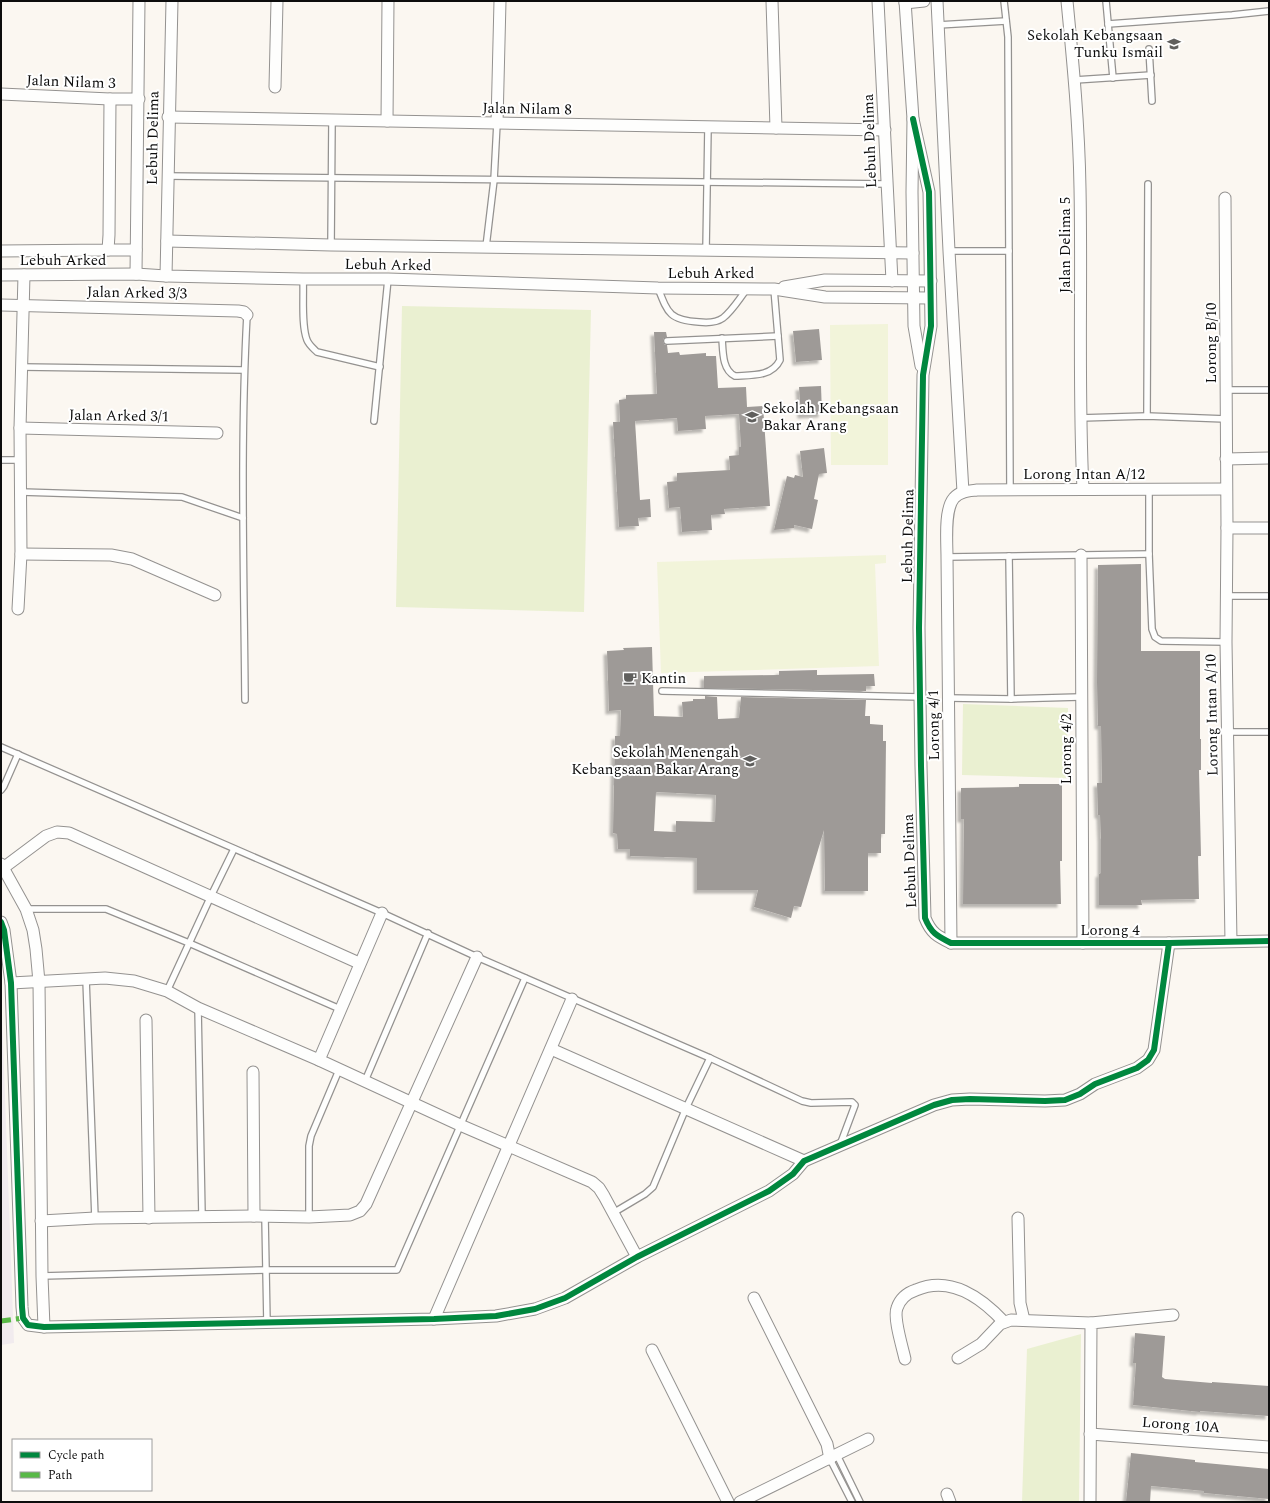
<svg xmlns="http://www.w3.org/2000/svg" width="1270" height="1503" font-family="Spectral,serif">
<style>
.industrial{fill:#f1ebee}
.green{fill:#eaf0d1}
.pitch{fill:#f2f4da}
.building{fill:#9e9a97;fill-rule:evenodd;filter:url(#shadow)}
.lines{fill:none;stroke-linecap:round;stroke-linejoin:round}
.service-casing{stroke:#949290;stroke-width:8}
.minor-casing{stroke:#949290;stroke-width:13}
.service{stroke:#fefefd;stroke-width:5.5}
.minor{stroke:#fefefd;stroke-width:11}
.quiet{stroke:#58b947;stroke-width:5;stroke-dasharray:10 5;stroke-linecap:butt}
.cycleway-casing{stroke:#fff;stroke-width:8}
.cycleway{stroke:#00873e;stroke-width:6}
.labels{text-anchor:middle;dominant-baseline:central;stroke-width:4;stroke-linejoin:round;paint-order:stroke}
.poi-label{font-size:15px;fill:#0d0d0d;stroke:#fff;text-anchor:end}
.street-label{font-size:15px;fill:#0d0d0d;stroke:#fff}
</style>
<defs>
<filter id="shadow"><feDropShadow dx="-3.5" dy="3.5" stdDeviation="1" flood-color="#0004"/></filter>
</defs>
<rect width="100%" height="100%" fill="#fbf7f1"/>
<polygon class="industrial" points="1,986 14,1343 1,1345"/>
<g class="green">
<polygon points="402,306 591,310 584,612 396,607"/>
<polygon points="963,704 1068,708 1066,778 962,775"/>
<polygon points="1081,1334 1079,1502 1022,1502 1027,1349"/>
</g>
<g class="pitch">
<polygon points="888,324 888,465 831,465 830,325"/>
<polygon points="886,555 886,563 875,564 879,666 661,673 657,562"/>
</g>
<g class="building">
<polygon points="819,329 822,360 796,362 793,331"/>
<polygon points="654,332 666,332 667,337 663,339 663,342 665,345 667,345 668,353 679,352 680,355 706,353 706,356 716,356 718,388 746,387 747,407 763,406 770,506 724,509 725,514 711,515 712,530 682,532 680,507 669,508 667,482 677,481 677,473 730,470 729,456 739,455 739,447 741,447 739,414 705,416 706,429 678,431 677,418 635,421 640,500 650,499 651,517 638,518 639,526 619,527 613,422 620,422 619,400 626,399 626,395 657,394"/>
<polygon points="821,386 822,414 801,415 799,387"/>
<polygon points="824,448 827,473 819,474 814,499 818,500 812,529 794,525 794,528 774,530 787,476 794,478 795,475 803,477 800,451"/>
<polygon points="1141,564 1141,651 1200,651 1200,739 1201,739 1201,770 1199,770 1201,856 1198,856 1199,899 1141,900 1142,905 1099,905 1099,874 1101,873 1101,839 1100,815 1098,815 1097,783 1102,783 1101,726 1098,726 1097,682 1098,565"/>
<path d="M652,647l2,69 29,1 -1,-15 11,-1v-2h12v-3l12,1 1,22 21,-1 2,-21 125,3 -1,16h5v8l13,1v16h3l-1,93h-4v19h-13v38h-43l-1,-61 -23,77 -7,-1 -3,12 -37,-11 4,-17h-61v-32l-67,-2v-7h-12l-1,-15 -4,-1 2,-97h5l1,-26 -12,1 -2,-60 17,-1 -1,-2zM656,792l60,3 -1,27 -39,-1v11l-22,-1z"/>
<polygon points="817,670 817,675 874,674 875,686 866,686 866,691 704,688 704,676 779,675 779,671"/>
<polygon points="1019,784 1062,784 1062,861 1060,861 1061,904 963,904 964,819 961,819 961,788 1019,787"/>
<polygon points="1135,1333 1165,1336 1162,1377 1165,1379 1212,1383 1212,1382 1269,1386 1269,1416 1200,1411 1200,1412 1133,1405 1136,1363 1133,1363"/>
<polygon points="1131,1453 1195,1460 1195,1462 1269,1469 1269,1499 1204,1493 1204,1491 1151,1486 1150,1502 1126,1502"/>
</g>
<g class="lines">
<g class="service-casing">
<g id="service">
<polyline points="1004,1 1008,37 1010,489"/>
<polyline points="1106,1 1113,78"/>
<polyline points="1108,24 1232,15 1269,11"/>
<polyline points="938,25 1006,21"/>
<polyline points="1149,49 1152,101"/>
<polyline points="1075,80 1151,75"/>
<polyline points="168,176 887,184"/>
<polyline points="331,245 332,120"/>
<polyline points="486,247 494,180 497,123"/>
<polyline points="706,250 708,127"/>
<polyline points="949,251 1009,251"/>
<path d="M303,279c1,17 -2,46 4,61 2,5 6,8 10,12l63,15"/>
<path d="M658,288c10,26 12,32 41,34 9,1 17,1 24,-4 10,-8 16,-19 24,-29"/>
<path d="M722,338c1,13 0,32 13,38 16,-1 37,1 45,-16l-6,-71"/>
<polyline points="667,341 778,336"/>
<polyline points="22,367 244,370"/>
<polyline points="1226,390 1269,390"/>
<polyline points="1147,416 1148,184"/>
<polyline points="1080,418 1147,416 1226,419"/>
<polyline points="374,421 388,279"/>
<polyline points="1,460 21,460"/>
<polyline points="1149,489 1149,554 1152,629 1155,637 1161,641 1226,642"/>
<polyline points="21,492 182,497 243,518"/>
<polyline points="1009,556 1011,699"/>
<polyline points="947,557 1149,554"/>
<polyline points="1226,596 1269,596"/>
<polyline points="662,691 920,697"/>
<polyline points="949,698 1011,699 1080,697"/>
<path d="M245,700c-1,-128 -5,-257 2,-385"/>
<polyline points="1227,732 1269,732"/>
<polyline points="1,747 382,913 477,957 710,1058 802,1101 811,1103 852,1102 855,1105 840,1145"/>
<polyline points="1,790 4,786 18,754"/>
<polyline points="26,909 106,909 189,943 340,1009"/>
<polyline points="86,979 95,1218"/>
<polyline points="167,991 211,896 234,849"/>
<polyline points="198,1008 202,1216"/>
<polyline points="365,1081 428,933"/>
<polyline points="613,1213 645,1194 653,1187 686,1108 710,1058"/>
<polyline points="265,1217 267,1323"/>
<polyline points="309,1217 309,1146 311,1136 339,1070"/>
<polyline points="42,1276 266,1270 397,1270 525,978"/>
<polyline points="837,1455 860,1502"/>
<polyline points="830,1459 852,1502"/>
</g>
</g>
<g class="minor-casing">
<g id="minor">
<polyline points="772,1 776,128"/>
<polyline points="878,1 892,281"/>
<polyline points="905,1 913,119 912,192 914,326 921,366"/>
<polyline points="937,1 949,251 963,492"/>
<path d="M1067,1c6,62 12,124 13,187 2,100 -2,201 3,301"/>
<polyline points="905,3 924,1"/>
<polyline points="275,87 277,1"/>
<polyline points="1,94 110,99 139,99"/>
<polyline points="168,117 885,130"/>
<path d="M913,119l16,73 1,61 1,73 -8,49 -4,253 2,138 4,152c6,15 12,18 26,25h218l100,-2"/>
<polyline points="387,121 388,1"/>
<polyline points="497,123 500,1"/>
<polyline points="1225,198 1227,528 1226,642 1231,941"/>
<polyline points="167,241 331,245 913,253"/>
<polyline points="108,250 136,250"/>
<polyline points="1,251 108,250 109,235 110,99"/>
<polyline points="136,274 139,1"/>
<polyline points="1,275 136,274 166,276 303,279 388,279 658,288 774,289 825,297 930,298"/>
<polyline points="166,276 172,1"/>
<polyline points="784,287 825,280 931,281"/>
<polyline points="1,305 238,311 244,312 247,315"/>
<polyline points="20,428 217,433"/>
<polyline points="1226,459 1269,458"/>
<polyline points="1227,528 1269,528"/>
<polyline points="21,554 111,555 132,559 215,595"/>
<polyline points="1081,555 1083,943"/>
<polyline points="18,609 21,554 20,428 24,275"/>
<polyline points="1,864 26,909 33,930 36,949 39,982 42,1276 44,1327"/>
<polyline points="3,868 46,836 57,832 69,833 359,963"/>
<polyline points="1,922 4,930 11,983 22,1307 23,1318 28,1325 44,1327 434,1319 496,1316 535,1309 565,1298 637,1257 769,1191 793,1174 804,1161 934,1105 952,1100 970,1099 1045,1101 1065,1100 1080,1094 1095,1084 1137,1068 1148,1060 1154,1050 1169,943"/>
<path d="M951,943l-4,-386c0,-15 -3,-48 7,-59 6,-7 15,-7 23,-8l249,-1"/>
<polyline points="11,983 105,978 134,981 167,991 198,1008 319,1060 460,1125 592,1182 599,1188 604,1196 637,1257"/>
<polyline points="146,1020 149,1218"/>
<polyline points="551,1049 804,1161"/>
<polyline points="319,1060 382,913"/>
<polyline points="253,1072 254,1216"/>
<polyline points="1018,1218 1020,1303 1024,1320"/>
<polyline points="41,1221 95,1218 254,1216 309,1217 350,1215 360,1211 366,1204 477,957"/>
<polyline points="754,1298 827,1444 830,1459"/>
<polyline points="434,1319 572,999"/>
<polyline points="652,1350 728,1502"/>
<polyline points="958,1358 981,1344 1000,1324 1011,1320 1091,1323"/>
<path d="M905,1359c-2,-10 -12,-41 -8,-51 3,-9 10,-15 19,-18 34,-15 66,8 88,32"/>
<polyline points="1090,1434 1269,1447"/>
<polyline points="947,1494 950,1502"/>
<polyline points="740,1502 868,1439"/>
<polyline points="1090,1502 1091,1323 1173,1315"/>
</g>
</g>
<use href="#service" class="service"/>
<use href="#minor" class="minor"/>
<polyline class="quiet" points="1,1321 23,1318"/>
<g class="cycleway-casing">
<g id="cycleway">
<path d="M913,119l16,73 1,61 1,73 -8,49 -4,253 2,138 4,152c6,15 12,18 26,25h218l100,-2"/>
<polyline points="1,922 4,930 11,983 22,1307 23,1318 28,1325 44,1327 434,1319 496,1316 535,1309 565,1298 637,1257 769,1191 793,1174 804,1161 934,1105 952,1100 970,1099 1045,1101 1065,1100 1080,1094 1095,1084 1137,1068 1148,1060 1154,1050 1169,943"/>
</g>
</g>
<use href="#cycleway" class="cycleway"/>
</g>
<defs>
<g id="school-bare" transform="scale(1.08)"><path d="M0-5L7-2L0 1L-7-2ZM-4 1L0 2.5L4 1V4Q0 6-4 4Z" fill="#605f5d" stroke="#fff" stroke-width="2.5" paint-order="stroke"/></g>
<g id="cafe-bare" transform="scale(1.08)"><path d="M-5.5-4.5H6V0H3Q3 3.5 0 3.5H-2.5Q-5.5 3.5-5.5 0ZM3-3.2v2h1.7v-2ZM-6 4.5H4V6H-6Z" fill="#605f5d" stroke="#fff" stroke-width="2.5" paint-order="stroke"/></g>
</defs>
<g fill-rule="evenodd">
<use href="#school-bare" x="1174" y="44"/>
<use href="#school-bare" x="752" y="417"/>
<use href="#cafe-bare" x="630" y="678"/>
<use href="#school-bare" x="750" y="761"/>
</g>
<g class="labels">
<g class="poi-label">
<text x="1163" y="35">Sekolah Kebangsaan<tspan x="1163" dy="17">Tunku Ismail</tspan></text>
<text x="763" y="408" text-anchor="start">Sekolah Kebangsaan<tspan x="763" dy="17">Bakar Arang</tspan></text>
<text x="641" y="678" text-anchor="start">Kantin</text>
<text x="739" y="752">Sekolah Menengah<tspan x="739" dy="17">Kebangsaan Bakar Arang</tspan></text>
</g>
<g class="street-label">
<text transform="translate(71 82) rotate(2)">Jalan Nilam 3</text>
<text transform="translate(527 109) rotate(1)">Jalan Nilam 8</text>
<text transform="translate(153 138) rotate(-89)">Lebuh Delima</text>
<text transform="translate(870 141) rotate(-92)">Lebuh Delima</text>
<text transform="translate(1065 245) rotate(-90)">Jalan Delima 5</text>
<text x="63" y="260">Lebuh Arked</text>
<text transform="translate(388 265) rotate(1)">Lebuh Arked</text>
<text x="711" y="273">Lebuh Arked</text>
<text transform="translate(137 293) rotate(1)">Jalan Arked 3/3</text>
<text transform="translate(1211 343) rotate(-90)">Lorong B/10</text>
<text transform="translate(119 416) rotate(1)">Jalan Arked 3/1</text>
<text x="1084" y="474">Lorong Intan A/12</text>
<text transform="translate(908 536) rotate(-89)">Lebuh Delima</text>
<text transform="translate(1212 715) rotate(-91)">Lorong Intan A/10</text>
<text transform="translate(934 725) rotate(-91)">Lorong 4/1</text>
<text transform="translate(1066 749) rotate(-90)">Lorong 4/2</text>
<text transform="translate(910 861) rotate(-92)">Lebuh Delima</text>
<text x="1110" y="930">Lorong 4</text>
<text transform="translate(1181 1425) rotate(4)">Lorong 10A</text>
</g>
</g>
<rect width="1270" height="1503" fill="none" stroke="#0d0d0d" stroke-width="4"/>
<rect x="12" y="1439" width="140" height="52" fill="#ffffff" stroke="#9e9e9e"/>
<rect x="20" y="1452" width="20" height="6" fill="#00873e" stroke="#9e9e9e"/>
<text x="48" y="1459" font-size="12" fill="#0d0d0d">Cycle path</text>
<rect x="20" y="1472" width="20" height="6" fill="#58b947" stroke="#9e9e9e"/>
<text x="48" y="1479" font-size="12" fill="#0d0d0d">Path</text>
</svg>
